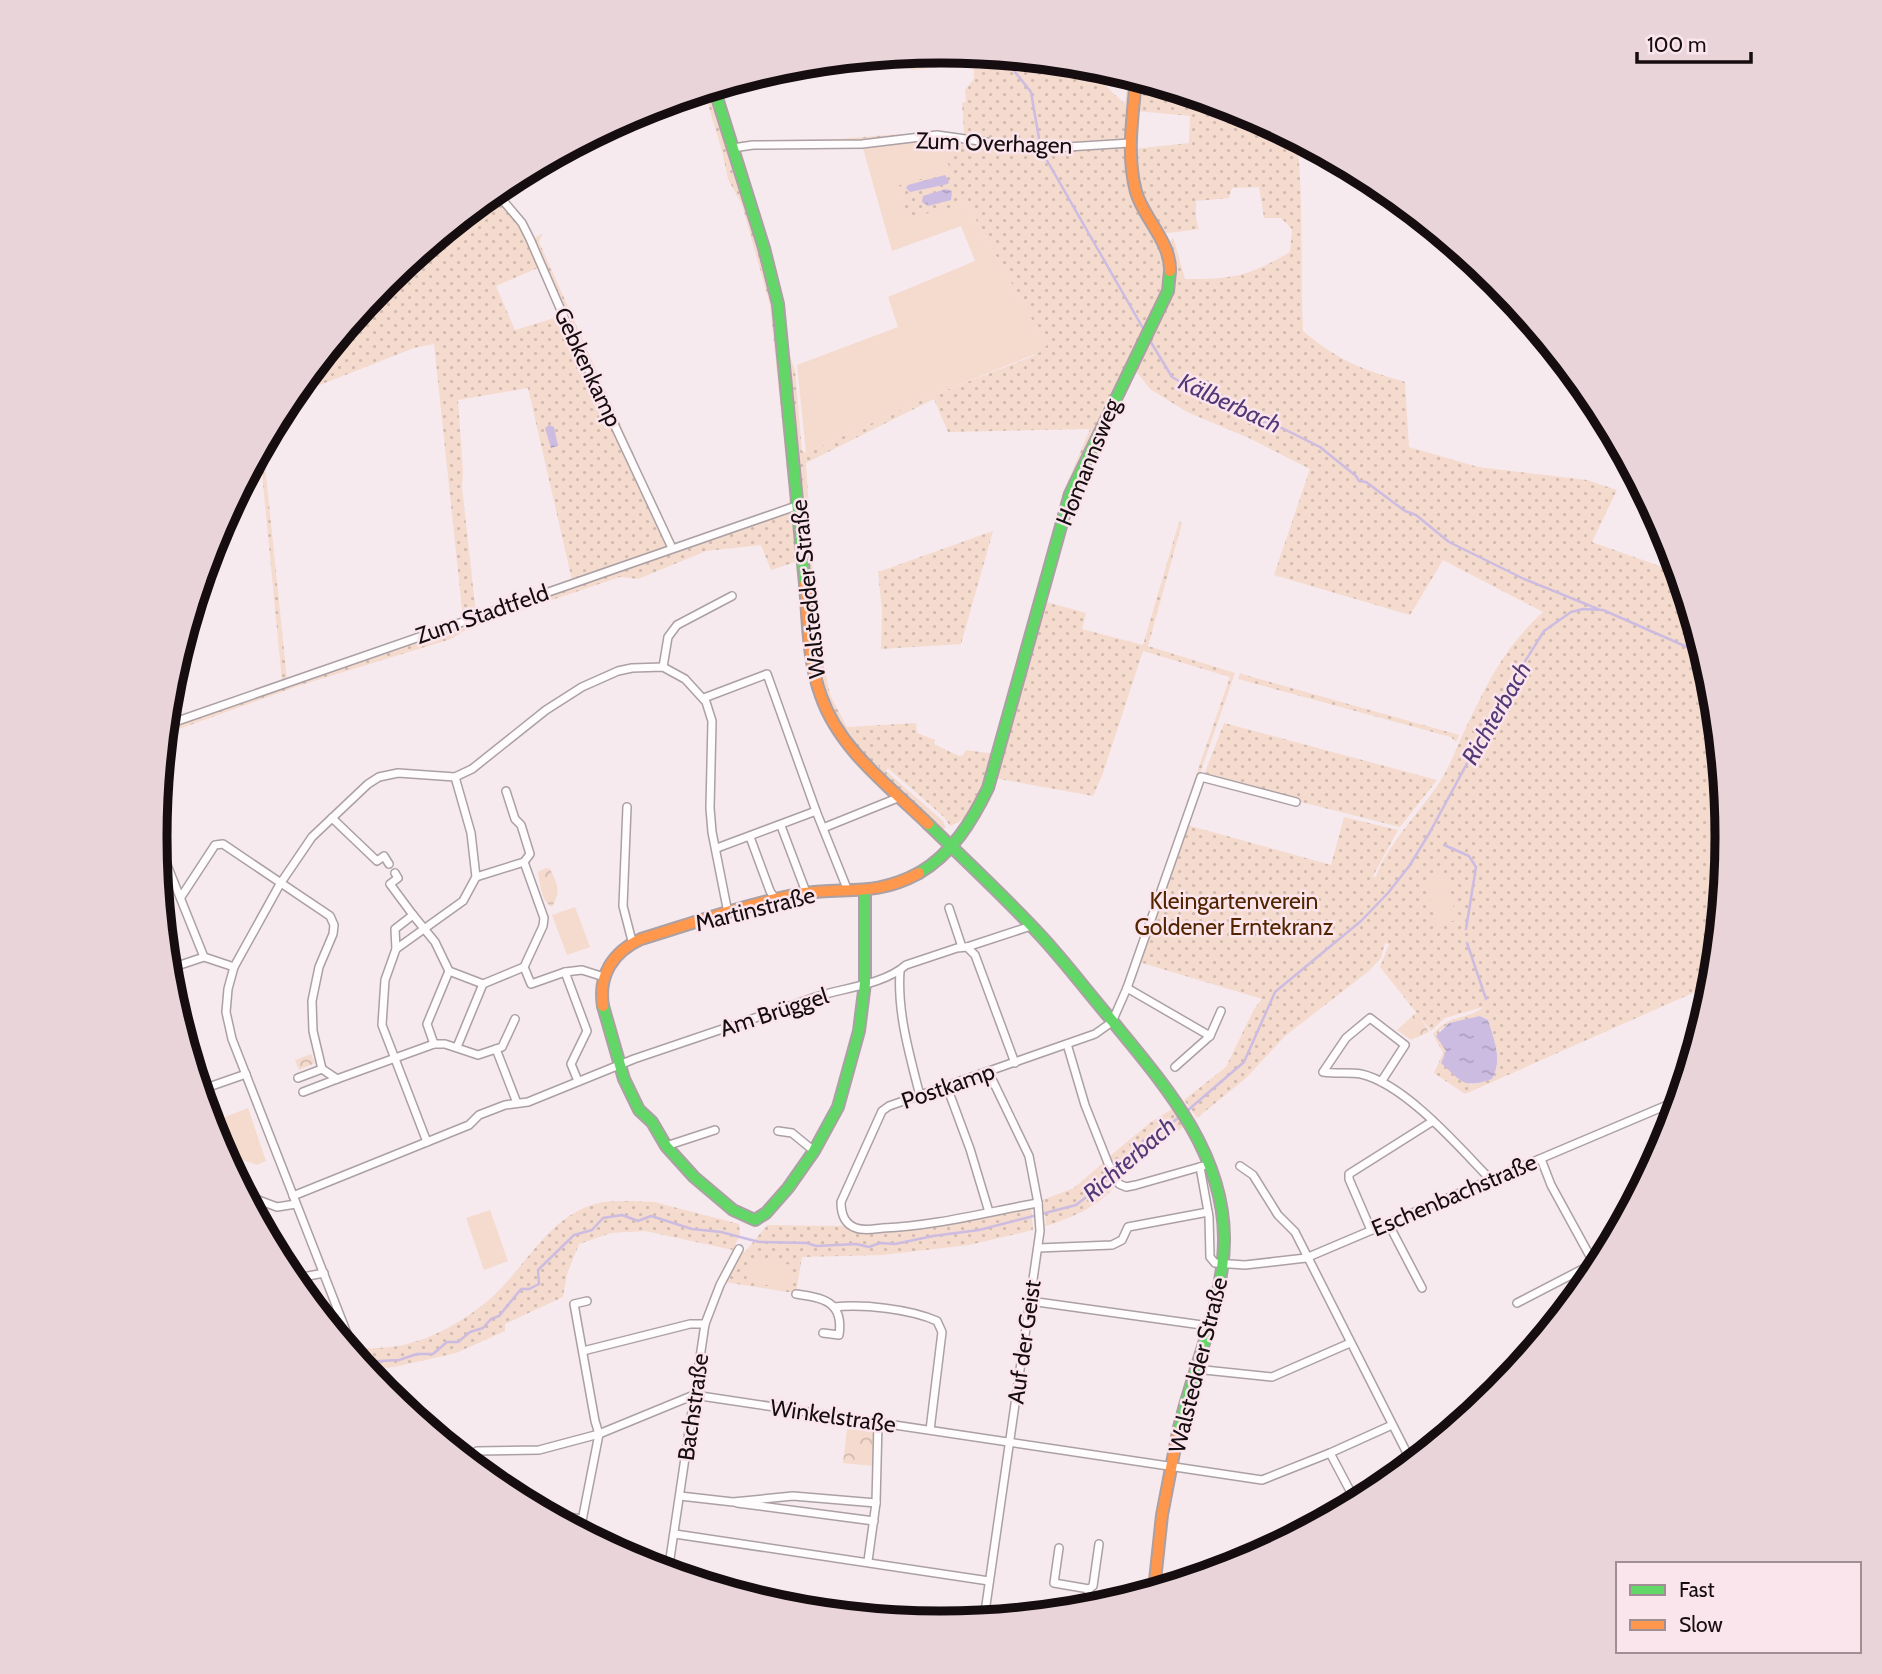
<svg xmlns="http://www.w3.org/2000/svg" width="1882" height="1674" font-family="Cabin,sans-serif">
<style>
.grass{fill:url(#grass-dots);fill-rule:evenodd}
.forest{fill:url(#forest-crowns)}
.pitch{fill:#f5dace}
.water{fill:url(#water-ripples)}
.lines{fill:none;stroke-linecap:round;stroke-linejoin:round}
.stream{stroke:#ccbce1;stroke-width:2.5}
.street-casing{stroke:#aba0a4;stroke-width:10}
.fast-casing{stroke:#aba0a4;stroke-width:14}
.slow-casing{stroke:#aba0a4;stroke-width:14}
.street{stroke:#fefcfc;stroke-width:7}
.fast{stroke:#63d668;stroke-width:10}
.slow{stroke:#ff974d;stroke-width:10}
.labels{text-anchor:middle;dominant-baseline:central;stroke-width:5;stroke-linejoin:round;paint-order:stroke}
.street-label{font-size:23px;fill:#160d10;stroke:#fbe5ec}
.park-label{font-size:23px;fill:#522500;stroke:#fbe5ec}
.water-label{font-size:24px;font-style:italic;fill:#523977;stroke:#fbe5ec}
.rim{fill:none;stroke:#160d10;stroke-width:9}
</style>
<defs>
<pattern id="grass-dots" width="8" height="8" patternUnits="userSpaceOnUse" patternTransform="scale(1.75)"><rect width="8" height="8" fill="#f5dace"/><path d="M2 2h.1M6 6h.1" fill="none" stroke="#d1bab0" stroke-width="1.8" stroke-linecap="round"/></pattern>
<pattern id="forest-crowns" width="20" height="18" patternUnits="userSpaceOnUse" patternTransform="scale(1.75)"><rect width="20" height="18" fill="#f5dace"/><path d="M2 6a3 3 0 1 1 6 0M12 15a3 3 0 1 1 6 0" fill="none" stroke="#d1bab0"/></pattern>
<pattern id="water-ripples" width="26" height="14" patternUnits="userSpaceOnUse" patternTransform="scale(1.75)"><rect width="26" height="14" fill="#ccbce1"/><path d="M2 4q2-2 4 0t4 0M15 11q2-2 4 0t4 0" fill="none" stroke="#aea0c0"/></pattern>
</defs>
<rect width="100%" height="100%" fill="#f6eaee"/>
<g class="grass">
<polygon points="941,51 1083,65 1125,104 1128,76 1133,78 1127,138 1123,141 1046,147 951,135 952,132 964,134 962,103 966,102 965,90 974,79 973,59 951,60 940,67 912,70 897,64 887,66 885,56"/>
<path d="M1138,79l104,32 55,29c7,63 3,127 6,191 34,29 60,39 102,51l4,65 69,20 109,13 30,10 -25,52 87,31 33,111 15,153 -14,147 -248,110 -31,-21 9,-20 -10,-19c17,-21 34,-13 50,-27l-38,11 -14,13 -51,-64 9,-23 -4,-1 -4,15 -12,13 -84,65 -39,42 -49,40 -13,-18 42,-33 28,-58 8,-10 -123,-37 48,-137 144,40 13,-48 54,13 -25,46 3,1c11,-33 46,-67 65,-97 9,-14 14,-29 21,-44 23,-48 40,-87 81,-124l-100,-52 -33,55 -136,-40 36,-106 -61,-31 -62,-26 -37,-23 -18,-23 34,-63 2,-58 5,-8 12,42c49,0 62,-2 105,-27l2,-23 -11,-11h-17l-5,-31 -27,1 -3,10 -33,3v17l3,11 -31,4 -8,-2 -20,-38 -7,-44 56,-6 1,-27 -54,-5zM1481,1016l7,4c6,20 15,40 4,59l-21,6 -30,-22 5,-12 -7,-20 10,-8z"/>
<polygon points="711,89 769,277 775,305 793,500 786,506 790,499 770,305 742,205 728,179 722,151 704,91"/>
<polygon points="901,134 902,137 861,142 741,145 741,141 838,139"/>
<polygon points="938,138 1035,152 1123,146 1126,148 1129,174 1160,241 1167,267 1165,290 1068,492 1005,720 1000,720 1063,493 1090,429 948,432 934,399 806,463 816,621 813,619 789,354 795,370 802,451 806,453 931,396 1033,356 1048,341 1040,334 967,204 908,219 899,185 944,152"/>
<polygon points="494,192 521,225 540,267 496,286 515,330 561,316 666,540 666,545 659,551 572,580 528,388 458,400 463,472 462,487 476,614 463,618 434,344 414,348 302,392 301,383 317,376 317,364 385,281"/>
<polygon points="542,234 539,242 636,459 636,465 532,239"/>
<polygon points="263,445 287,680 282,681 260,452"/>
<polygon points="789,511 795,514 801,560 771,570 761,545 706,551 638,579 620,577 469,628 451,639 301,685 165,734 166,727"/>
<polygon points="1179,522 1182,523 1148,646 1235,673 1189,805 1186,804 1230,677 1143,651 1103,773 1093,796 994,778 1043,601 1086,613 1082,629 1143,645"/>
<polygon points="993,531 961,644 881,649 882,610 878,572"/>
<path d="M816,626l14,69 17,32 69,-4 1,10 18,7 -1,4 25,12 4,-1 3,-5 29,4c-7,26 -17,63 -45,72l-6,-9 -56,-49 -2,3 57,50 3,7 -5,1 -62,-59v-4l-5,-1c-46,-48 -52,-70 -61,-134z"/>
<polygon points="1240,673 1245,675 1459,735 1456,742 1451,737 1238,679"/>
<polygon points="1224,723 1437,780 1400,827 1297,801 1297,797 1271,793 1204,775"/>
<polygon points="1172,1109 1185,1126 1139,1157 1120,1180 1110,1156 1151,1122"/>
<path d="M1103,1163l11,24c-16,20 -45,32 -69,39l1,-5 -4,-21 32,-12z"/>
<path d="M630,1201l24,1 85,22 1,10 -7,16 -88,-19 -34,2 -32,11 -12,30 -4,23 -58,27v7l-49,22 -62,14 -26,2 -8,-20c14,-1 29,-1 43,-4 32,-7 64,-26 88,-47 37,-33 59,-86 112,-96 8,-1 18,-1 27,-1z"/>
<polygon points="1031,1208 1033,1230 969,1245 882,1255 802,1257 796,1292 787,1292 725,1282 741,1252 745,1252 767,1225 843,1226 856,1233 880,1233 966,1221"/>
</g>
<g class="forest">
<path d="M546,868l4,1c8,16 11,22 2,38 -11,-6 -12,-24 -14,-35z"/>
<polygon points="1417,1012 1429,1032 1411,1040 1397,1030"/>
<polygon points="311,1054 315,1063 299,1070 295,1060"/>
<polygon points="332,1309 344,1344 317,1310"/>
<polygon points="847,1429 874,1432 873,1466 843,1463"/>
</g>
<g class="pitch">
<polygon points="938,138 951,171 899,185 908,218 967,204 1040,334 1049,341 1043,351 931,396 806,453 797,365 898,327 888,297 975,261 961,226 892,251 862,145"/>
<polygon points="1445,875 1457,920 1437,925 1425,880"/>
<polygon points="575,907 590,947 567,955 552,915"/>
<polygon points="248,1108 266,1161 257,1165 222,1152 210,1123"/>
<polygon points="490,1210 508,1261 484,1270 466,1218"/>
<polygon points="749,1258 792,1265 789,1288 746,1282"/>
</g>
<g class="water">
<polygon points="945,175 949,181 948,184 910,192 906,188 908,185"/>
<polygon points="946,189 952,191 951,200 928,206 922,202 923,196"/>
<polygon points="549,425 554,427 558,446 551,448 545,428"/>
<path d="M1480,1016l8,4c6,20 15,40 4,59 -29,10 -30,3 -51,-16l5,-12 -10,-15 13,-13z"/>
</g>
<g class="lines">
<g class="stream">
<polyline points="1003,57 1031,92 1041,150 1144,330"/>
<polyline points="1149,339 1172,377 1201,394 1260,418 1261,423 1270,422 1320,447 1356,476 1359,481 1366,482 1405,511 1416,515 1449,542 1524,579 1598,609"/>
<polyline points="1444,845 1469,856 1476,867 1466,929"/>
<polyline points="1467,943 1486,999"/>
<polyline points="1187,1111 1244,1062 1275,992 1361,921 1388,893 1410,865 1430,832 1504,695 1544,631 1571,612 1583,609 1603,610 1703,654"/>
<polyline points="360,1362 399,1360 417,1354 433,1354 447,1342 458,1342 470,1332 483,1328 491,1319 499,1316 521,1289 529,1289 539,1284 538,1270 574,1235 592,1230 603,1218 622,1215 638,1221 651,1216 692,1229 721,1232 759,1242 807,1243 816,1246 856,1244 869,1247 880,1243 895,1244 933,1236 979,1230 1076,1205 1103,1184 1126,1156 1136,1151 1143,1141 1156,1135 1182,1115"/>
</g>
<g class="street-casing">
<g id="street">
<polyline points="733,148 753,145 862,144 937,135 1036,149 1130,143"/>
<polyline points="495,191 522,223 530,239 563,315 672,548"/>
<polyline points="663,667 668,637 677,625 732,596"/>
<polyline points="704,698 767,674 816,811 717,848"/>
<polyline points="166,725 799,505"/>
<polyline points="627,807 623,906 632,941"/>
<polyline points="816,811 848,891"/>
<polyline points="332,818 377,861 384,856 389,864"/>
<polyline points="781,826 806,892"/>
<polyline points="823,828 900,797"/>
<polyline points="155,835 204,957"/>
<polyline points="750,837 770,891 776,900"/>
<polyline points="395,873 398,878 390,884 413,915 395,929 396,949"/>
<polyline points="476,877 524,862 530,854 521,825 515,819 506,791"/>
<polyline points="181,897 215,845 223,844 330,916 334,925 333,934 319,967 312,1001 313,1031 322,1069"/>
<polyline points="949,908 962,947"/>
<polyline points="413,915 435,942 449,971 483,984 524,967 543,926 544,918 524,862"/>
<polyline points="967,947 975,955 1015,1063"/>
<polyline points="524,967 531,984 565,972"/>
<polyline points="168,969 204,957 234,967"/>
<path d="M900,971c-3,42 10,85 20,125"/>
<polyline points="1127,988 1210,1036 1175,1067"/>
<polyline points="1210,1036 1221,1011"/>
<polyline points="434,1044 427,1024 449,971"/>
<polyline points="1067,1044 1085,1105 1108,1163 1119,1184 1126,1187 1136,1185 1203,1166"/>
<polyline points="457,1047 483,984"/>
<polyline points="496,1049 517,1103"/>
<polyline points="322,1069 337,1079 434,1044 445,1044 478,1055 502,1047 515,1019"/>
<polyline points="298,1078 322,1069"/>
<polyline points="578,1081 571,1064 587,1031 565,972 582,970 604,977"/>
<path d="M1381,1082l24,-37 -35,-27 -24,20 -23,34c13,2 26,0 38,2 44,10 98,73 129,105"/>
<polyline points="947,1087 970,1149 989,1212"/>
<polyline points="200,1090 246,1074"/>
<polyline points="303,1092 337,1079"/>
<polyline points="778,1131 792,1133 814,1151"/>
<polyline points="427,1142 382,1025 385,980 396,949 463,901 476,877 471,833 455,777"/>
<polyline points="666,1146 715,1130"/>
<polyline points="1541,1159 1551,1185 1597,1269"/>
<polyline points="1240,1166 1253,1175 1278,1215 1295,1232 1412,1463"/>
<polyline points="1200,1167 1209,1217 1210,1257 1215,1263 1245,1265 1306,1258 1679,1100"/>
<polyline points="245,1195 277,1207 296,1204"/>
<path d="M293,1196l176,-71 10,-10 26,-10 23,-3 106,-43 165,-56c32,-15 81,-15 107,-38l51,-17 10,-1 64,-21"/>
<path d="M1038,1203c-51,9 -103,23 -155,25 -9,1 -19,3 -27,0 -12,-4 -15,-15 -15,-26l41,-91 7,-5 206,-72 17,-12 15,-34 74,-211 95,25"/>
<polyline points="1388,1223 1422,1288"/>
<polyline points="1371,1230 1349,1179 1349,1174 1433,1121"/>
<polyline points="1038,1248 1112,1245 1122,1240 1128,1227 1208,1212"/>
<polyline points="292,1279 324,1273"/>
<path d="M796,1294c27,4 48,7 43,41l-16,-2"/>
<polyline points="1030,1301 1209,1326"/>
<polyline points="1517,1303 1602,1259"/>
<path d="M834,1307c30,-3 76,2 103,14l5,11 -12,98"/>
<polyline points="583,1351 690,1324 705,1324"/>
<polyline points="357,1359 232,1039 226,1012 228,989 234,967 280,884 312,837 368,784 379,777 398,773 455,777 472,769 546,710 582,687 618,671 632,668 663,667 685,679 706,702 712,721 710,808 712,832 728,913"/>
<polyline points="1195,1369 1272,1377 1350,1343"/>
<polyline points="477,1451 539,1450 599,1434 595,1421 574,1304 587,1301"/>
<polyline points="1330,1453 1356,1502"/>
<polyline points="680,1496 733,1502 793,1496 876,1503"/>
<polyline points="737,1503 874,1521"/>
<polyline points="547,1514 582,1519"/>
<polyline points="580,1531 599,1434 694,1395 1262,1480 1330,1453 1392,1425"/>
<polyline points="675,1534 989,1581"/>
<polyline points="1059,1548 1054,1583 1089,1589 1093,1586 1099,1544"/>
<polyline points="868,1561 876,1503 878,1423"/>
<polyline points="668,1572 705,1324 720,1285 739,1249"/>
<polyline points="1086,1609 1089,1589"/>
<polyline points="984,1619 1040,1231 1038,1203 1029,1156 989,1073"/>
</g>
</g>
<g class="fast-casing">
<g id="fast">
<polyline points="714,88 764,248 778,304 805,584"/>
<path d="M928,824c38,37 77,73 113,112 24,26 45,54 68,81 53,65 114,132 115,220 1,63 -32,133 -46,195"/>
<path d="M919,873c33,-19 53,-52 69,-85l82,-294 98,-203 2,-20"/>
<polyline points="603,1006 624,1079 639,1110 652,1122 666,1146 694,1177 733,1210 755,1220 766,1213 788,1188 814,1151 838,1107 859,1031 865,983 865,891"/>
</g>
</g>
<g class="slow-casing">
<g id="slow">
<path d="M1136,78c-3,38 -10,76 0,114 8,27 35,50 34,79"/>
<path d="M805,584c3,37 3,77 16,112 18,53 69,91 107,128"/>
<path d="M603,1006c-5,-31 10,-54 38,-67 52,-16 103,-34 157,-45 47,-8 75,4 121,-21"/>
<polyline points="1154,1590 1162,1515 1178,1432"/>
</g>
</g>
<use href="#street" class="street"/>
<use href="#fast" class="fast"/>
<use href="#slow" class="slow"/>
</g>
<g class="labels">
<g class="street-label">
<text transform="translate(994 143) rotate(2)">Zum Overhagen</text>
<text transform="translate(588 367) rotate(65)">Gebkenkamp</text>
<text transform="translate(1088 462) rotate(-68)">Homannsweg</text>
<text transform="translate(808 589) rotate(-96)">Walstedder Straße</text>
<text transform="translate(482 614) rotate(-19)">Zum Stadtfeld</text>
<text transform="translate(755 909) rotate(-14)">Martinstraße</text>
<text transform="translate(774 1012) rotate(-18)">Am Brüggel</text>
<text transform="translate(948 1086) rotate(-19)">Postkamp</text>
<text transform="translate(1454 1195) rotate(-23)">Eschenbachstraße</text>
<text transform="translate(1024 1342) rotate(-82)">Auf der Geist</text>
<text transform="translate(1198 1365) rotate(-76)">Walstedder Straße</text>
<text transform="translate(693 1407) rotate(-82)">Bachstraße</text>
<text transform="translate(833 1416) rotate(8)">Winkelstraße</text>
</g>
<g class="park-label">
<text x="1234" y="901">Kleingartenverein<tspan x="1234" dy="26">Goldener Erntekranz</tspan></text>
</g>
<g class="water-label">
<text transform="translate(1230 403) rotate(25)">Kälberbach</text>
<text transform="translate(1496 713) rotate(-60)">Richterbach</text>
<text transform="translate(1129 1159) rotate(-41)">Richterbach</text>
</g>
</g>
<path d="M0 0H1882V1674H0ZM167 837a774 774 0 1 1 1548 0a774 774 0 1 1-1548 0Z" fill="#e9d4da" fill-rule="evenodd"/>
<path class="rim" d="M167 837a774 774 0 1 1 1548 0a774 774 0 1 1-1548 0Z"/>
<rect x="1616" y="1562" width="245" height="91" fill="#fbe5ec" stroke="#9f8f94" stroke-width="2"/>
<rect x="1630" y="1585" width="35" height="10" fill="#63d668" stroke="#9f8f94" stroke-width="2"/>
<text x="1679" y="1597" font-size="21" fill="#160d10">Fast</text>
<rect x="1630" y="1620" width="35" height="10" fill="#ff974d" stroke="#9f8f94" stroke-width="2"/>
<text x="1679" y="1632" font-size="21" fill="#160d10">Slow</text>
<path d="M1637 52v10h114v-10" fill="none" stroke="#160d10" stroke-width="3.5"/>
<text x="1647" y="52" font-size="21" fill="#160d10" stroke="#fbe5ec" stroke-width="5" paint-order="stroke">100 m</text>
</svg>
